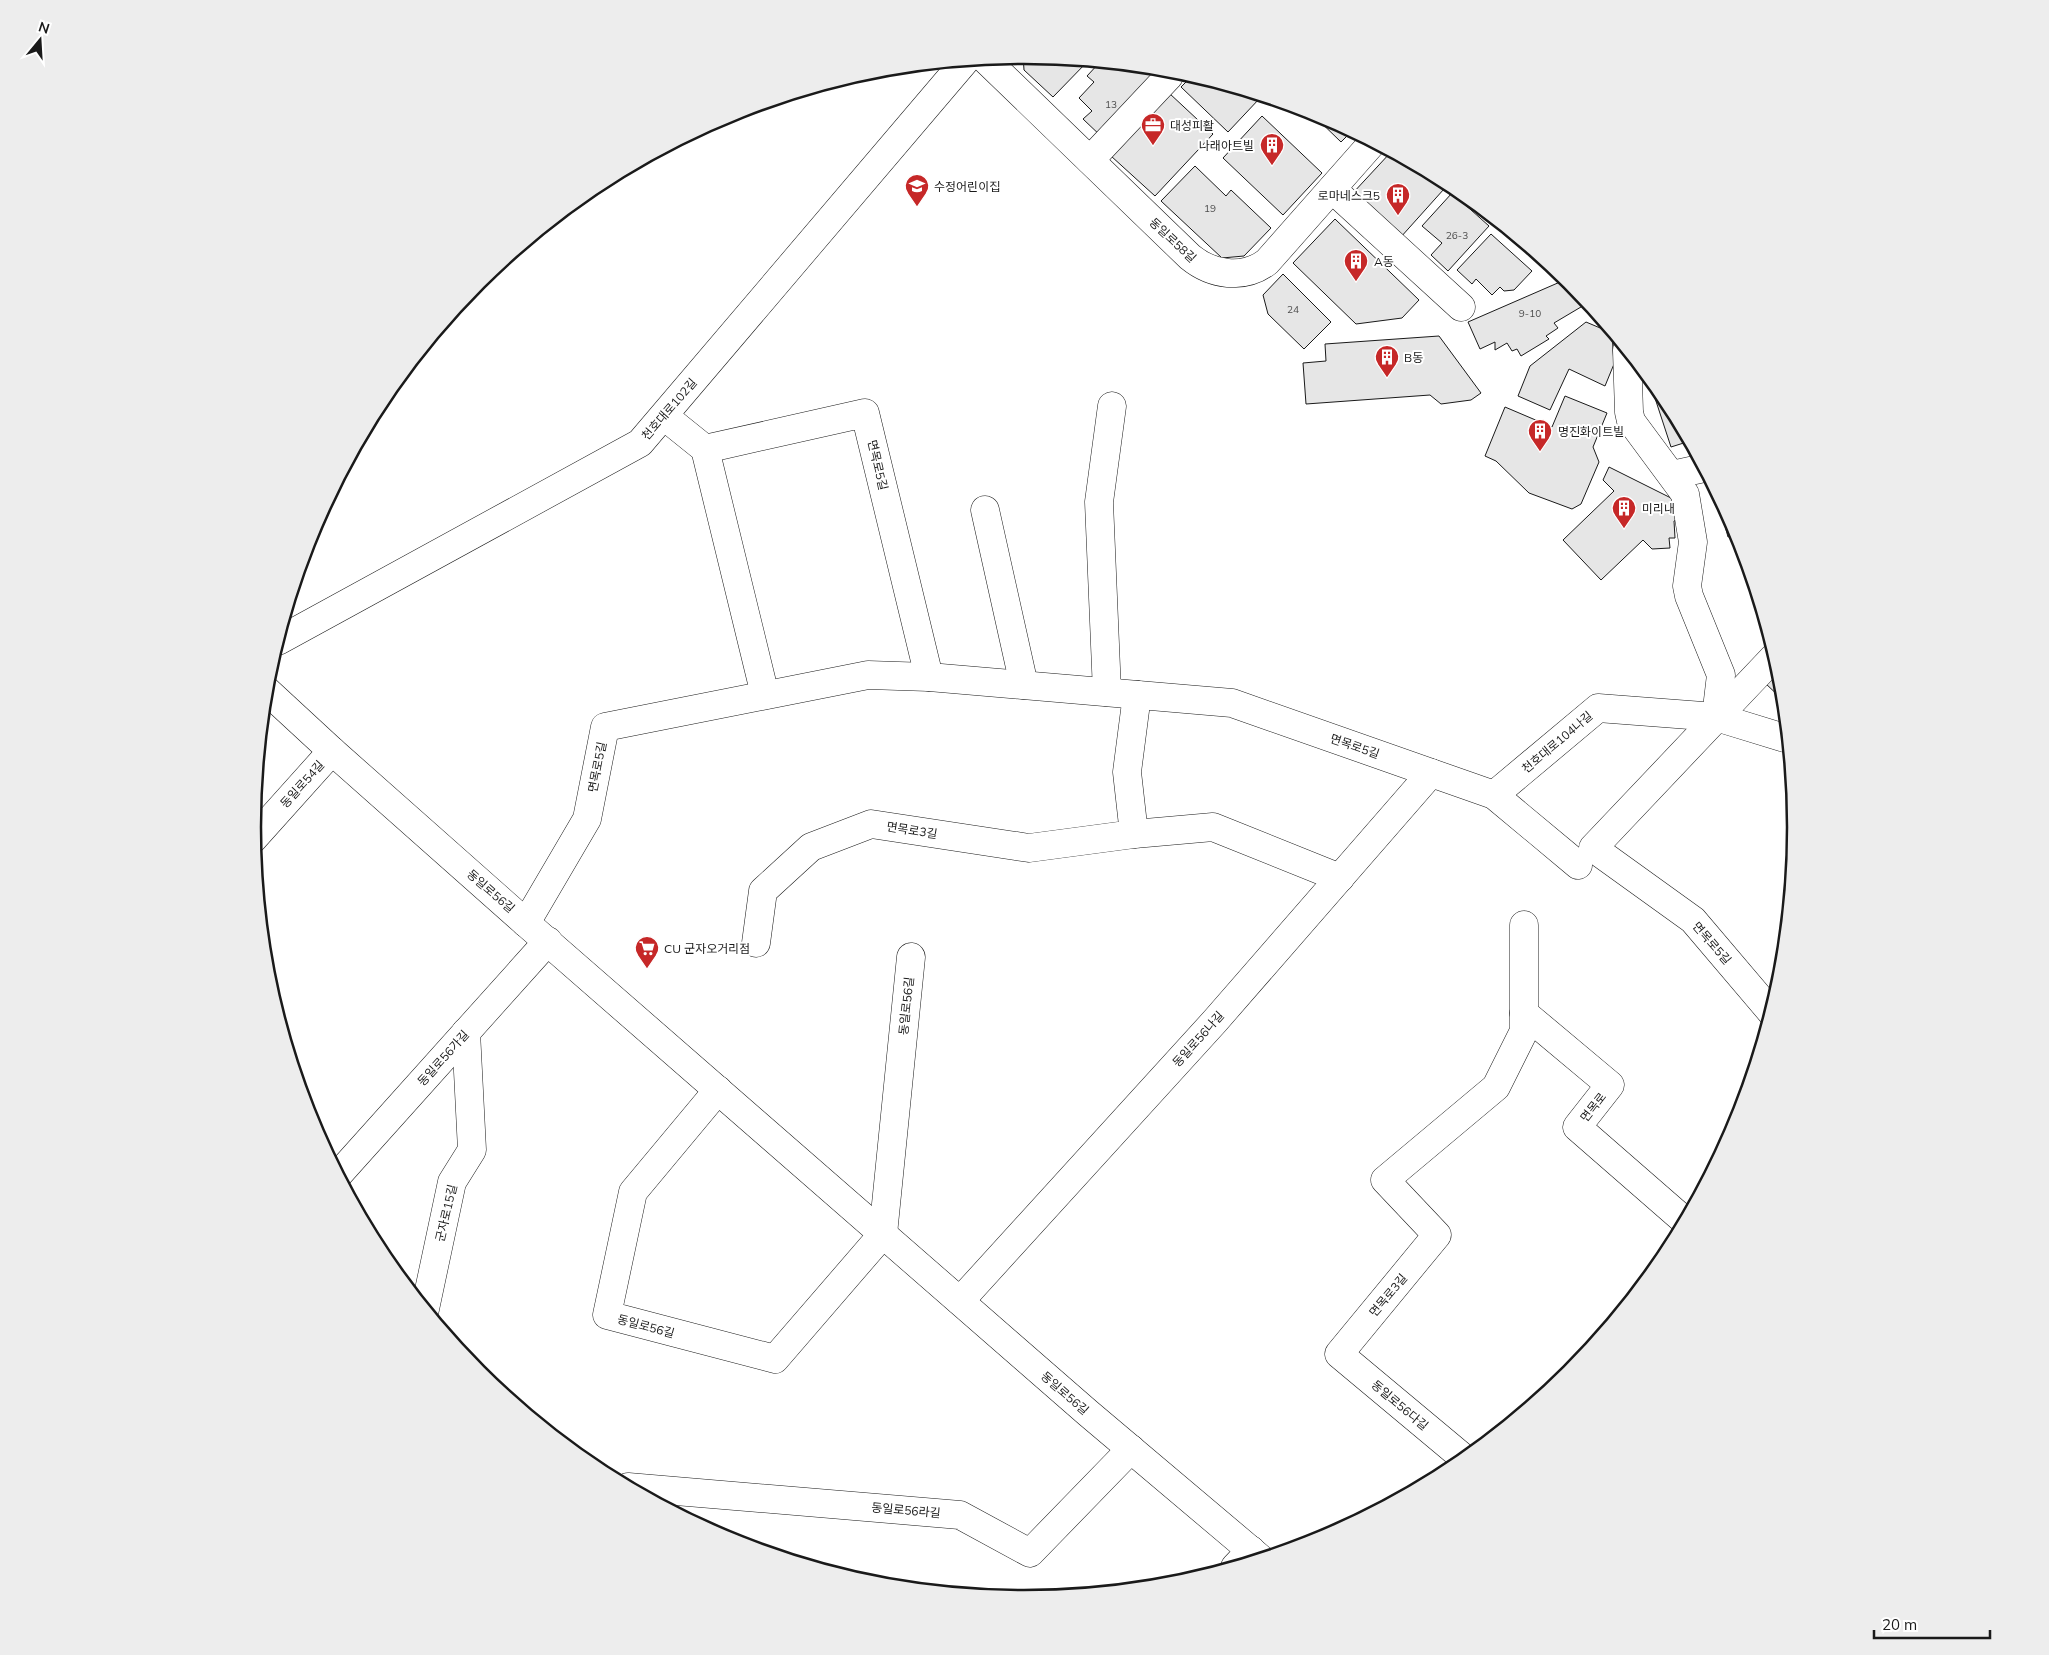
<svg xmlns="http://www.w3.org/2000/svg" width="2049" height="1655" font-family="Mulish,'Noto Sans KR',sans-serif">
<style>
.building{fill:#e6e6e6;stroke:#1a1a1a}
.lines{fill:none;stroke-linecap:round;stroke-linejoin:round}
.minor-casing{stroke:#1a1a1a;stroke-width:29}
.minor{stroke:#fff;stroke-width:28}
.labels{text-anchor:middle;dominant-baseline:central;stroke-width:4;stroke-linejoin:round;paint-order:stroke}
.number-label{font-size:10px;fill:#4d4d4d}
.poi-label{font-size:12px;fill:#1a1a1a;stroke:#fff;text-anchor:start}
.street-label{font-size:12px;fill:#1a1a1a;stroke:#fff}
.rim{fill:none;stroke:#1a1a1a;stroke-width:2.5}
</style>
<rect width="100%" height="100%" fill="#fff"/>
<g class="building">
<polygon points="1023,55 1025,55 1088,61 1053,97 1024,70"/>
<polygon points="1100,62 1142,67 1158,82 1103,138 1083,119 1092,111 1079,98 1094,82 1087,76"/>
<polygon points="1193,75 1256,94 1260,98 1228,132 1181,87"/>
<polygon points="1169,93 1213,134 1155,196 1111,156"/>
<polygon points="1308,110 1320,114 1352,131 1341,142"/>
<polygon points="1262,116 1322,173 1283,215 1223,158"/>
<polygon points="1391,152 1420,167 1444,189 1400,238 1352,194"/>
<polygon points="1195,166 1226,196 1231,190 1271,228 1244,256 1222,258 1161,201"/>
<polygon points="1452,193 1489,226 1448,271 1431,255 1442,243 1422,226"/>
<polygon points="1335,219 1419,300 1402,318 1356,324 1293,263"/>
<polygon points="1491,234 1532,271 1514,290 1504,291 1500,287 1492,295 1476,279 1472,284 1457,270"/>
<polygon points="1283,274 1331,322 1304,349 1268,314 1263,295"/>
<polygon points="1560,282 1563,288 1568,288 1573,295 1578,292 1586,304 1554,323 1558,328 1546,336 1549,339 1521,356 1517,349 1512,351 1507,343 1495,350 1495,342 1480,349 1468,322"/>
<polygon points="1586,322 1612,333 1614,364 1605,386 1569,369 1550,410 1518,396 1530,366"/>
<polygon points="1439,336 1481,393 1471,400 1441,404 1430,395 1306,404 1303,363 1326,361 1325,344"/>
<polygon points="1660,390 1667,399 1690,441 1671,447 1653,392"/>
<polygon points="1565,396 1607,413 1593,447 1599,462 1581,504 1572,509 1529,493 1496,461 1485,456 1505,407 1552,427"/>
<polygon points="1609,467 1677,501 1677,520 1674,521 1675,538 1669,538 1670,548 1652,549 1643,540 1601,580 1563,540 1614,491 1603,480"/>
<polygon points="1716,491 1738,532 1739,534 1728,537"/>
<polygon points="1779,667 1782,677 1785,702 1764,682"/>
</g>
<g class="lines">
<g class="minor-casing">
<g id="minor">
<path d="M985,59l205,198c22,18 53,23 77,5l106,-120"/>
<polyline points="1090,160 1169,76"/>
<polyline points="1332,189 1461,307"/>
<polyline points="1627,350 1629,412 1631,421 1685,494 1693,542 1687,586 1689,596 1721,675 1716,717"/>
<polyline points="664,416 705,449 765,695"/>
<polyline points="705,449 865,413 929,677"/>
<polyline points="1672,475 1704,468"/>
<polyline points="985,510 1024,685"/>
<polyline points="278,641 640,443 965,61"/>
<polyline points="266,690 332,751 526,923 1088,1413 1261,1559"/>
<polyline points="1107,692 1099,502 1112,406"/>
<polyline points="1494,795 1598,708 1716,717 1788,739"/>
<polyline points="1134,834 1213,827 1340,878"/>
<polyline points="253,839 332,751"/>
<polyline points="526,923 587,819 605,727 868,675 929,677 1232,703 1494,795 1578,865"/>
<polyline points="1524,925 1524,1013 1610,1085 1577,1127 1686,1222"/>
<polyline points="756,943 763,891 811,847 871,824 1029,848 1134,834 1127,772 1137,695"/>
<polyline points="1772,1013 1693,920 1593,848 1776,655"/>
<polyline points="718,1090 633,1192 607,1315 775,1359 883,1234 911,957"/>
<polyline points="338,1175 548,941"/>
<polyline points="960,1301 1215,1021 1431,773"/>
<polyline points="425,1309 452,1182 472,1150 466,1032"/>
<polyline points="1460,1455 1339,1354 1437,1235 1385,1180 1496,1087 1524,1031 1524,1013"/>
<polyline points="628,1487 960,1515 1030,1553 1131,1449"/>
<polyline points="1235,1567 1251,1550"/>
</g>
</g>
<use href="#minor" class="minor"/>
</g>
<defs>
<g id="office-pin" transform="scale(1.25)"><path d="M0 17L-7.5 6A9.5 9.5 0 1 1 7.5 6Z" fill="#c62828" stroke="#fff"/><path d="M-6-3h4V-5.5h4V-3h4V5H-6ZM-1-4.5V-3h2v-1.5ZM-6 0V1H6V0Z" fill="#fff"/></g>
<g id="building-pin" transform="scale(1.25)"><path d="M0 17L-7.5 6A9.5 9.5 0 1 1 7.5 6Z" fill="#c62828" stroke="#fff"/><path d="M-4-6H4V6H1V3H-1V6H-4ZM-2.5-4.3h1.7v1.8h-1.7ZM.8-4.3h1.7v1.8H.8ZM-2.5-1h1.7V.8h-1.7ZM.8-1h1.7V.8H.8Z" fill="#fff"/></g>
<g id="school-pin" transform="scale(1.25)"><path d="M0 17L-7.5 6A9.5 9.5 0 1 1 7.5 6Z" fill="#c62828" stroke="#fff"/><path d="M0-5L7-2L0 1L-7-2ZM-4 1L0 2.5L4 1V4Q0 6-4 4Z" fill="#fff"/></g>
<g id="supermarket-pin" transform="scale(1.25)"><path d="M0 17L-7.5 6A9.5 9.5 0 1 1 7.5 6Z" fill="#c62828" stroke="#fff"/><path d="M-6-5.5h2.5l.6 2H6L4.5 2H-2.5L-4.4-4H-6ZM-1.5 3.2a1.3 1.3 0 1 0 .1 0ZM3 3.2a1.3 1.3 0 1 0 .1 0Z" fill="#fff"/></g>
</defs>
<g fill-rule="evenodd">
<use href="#office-pin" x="1153" y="125"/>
<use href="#building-pin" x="1272" y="145"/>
<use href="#school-pin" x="917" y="186"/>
<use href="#building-pin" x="1398" y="195"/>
<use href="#building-pin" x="1356" y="261"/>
<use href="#building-pin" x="1387" y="357"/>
<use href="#building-pin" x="1540" y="431"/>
<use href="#building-pin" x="1624" y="508"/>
<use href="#supermarket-pin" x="647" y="948"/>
</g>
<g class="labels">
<g class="number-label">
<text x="1111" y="104">13</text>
<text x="1210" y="208">19</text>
<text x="1457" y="235">26-3</text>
<text x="1293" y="309">24</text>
<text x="1530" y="313">9-10</text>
</g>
<g class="poi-label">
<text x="1170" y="125">대성피활</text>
<text x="1254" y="145" text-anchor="end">나래아트빌</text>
<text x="934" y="186">수정어린이집</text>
<text x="1380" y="195" text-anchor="end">로마네스크5</text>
<text x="1374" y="261">A동</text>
<text x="1404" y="357">B동</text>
<text x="1558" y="431">명진화이트빌</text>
<text x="1642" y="508">미리내</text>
<text x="664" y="948">CU 군자오거리점</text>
</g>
<g class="street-label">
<text transform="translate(1173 240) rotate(43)">동일로58길</text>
<text transform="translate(669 409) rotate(-49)">천호대로102길</text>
<text transform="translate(878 465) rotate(77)">면목로5길</text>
<text transform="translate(1557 742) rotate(-40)">천호대로104나길</text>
<text transform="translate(1355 746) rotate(19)">면목로5길</text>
<text transform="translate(597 767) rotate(-79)">면목로5길</text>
<text transform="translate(302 784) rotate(-48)">동일로54길</text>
<text transform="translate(912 830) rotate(9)">면목로3길</text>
<text transform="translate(491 891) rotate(41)">동일로56길</text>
<text transform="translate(1712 943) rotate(49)">면목로5길</text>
<text transform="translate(906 1006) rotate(-84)">동일로56길</text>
<text transform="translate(1198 1039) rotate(-48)">동일로56나길</text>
<text transform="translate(443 1058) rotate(-48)">동일로56가길</text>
<text transform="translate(1593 1107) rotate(-52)">면목로</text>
<text transform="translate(446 1213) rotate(-77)">군자로15길</text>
<text transform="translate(1388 1295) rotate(-50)">면목로3길</text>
<text transform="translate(646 1326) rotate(15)">동일로56길</text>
<text transform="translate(1065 1393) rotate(41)">동일로56길</text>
<text transform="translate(1400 1405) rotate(40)">동일로56다길</text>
<text transform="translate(906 1510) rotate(5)">동일로56라길</text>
</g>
</g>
<path d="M0 0H2049V1655H0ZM261 827a763 763 0 1 1 1526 0a763 763 0 1 1-1526 0Z" fill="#ededed" fill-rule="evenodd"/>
<path class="rim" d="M261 827a763 763 0 1 1 1526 0a763 763 0 1 1-1526 0Z"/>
<g transform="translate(40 40) rotate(18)" stroke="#ffffff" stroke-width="4" paint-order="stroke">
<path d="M0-4L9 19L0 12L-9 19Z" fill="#1a1a1a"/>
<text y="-8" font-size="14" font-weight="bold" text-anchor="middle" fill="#1a1a1a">N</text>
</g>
<path d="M1874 1630v8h116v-8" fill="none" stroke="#1a1a1a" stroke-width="2.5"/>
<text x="1882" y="1630" font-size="15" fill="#1a1a1a" stroke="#ffffff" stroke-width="4" paint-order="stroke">20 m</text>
</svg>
